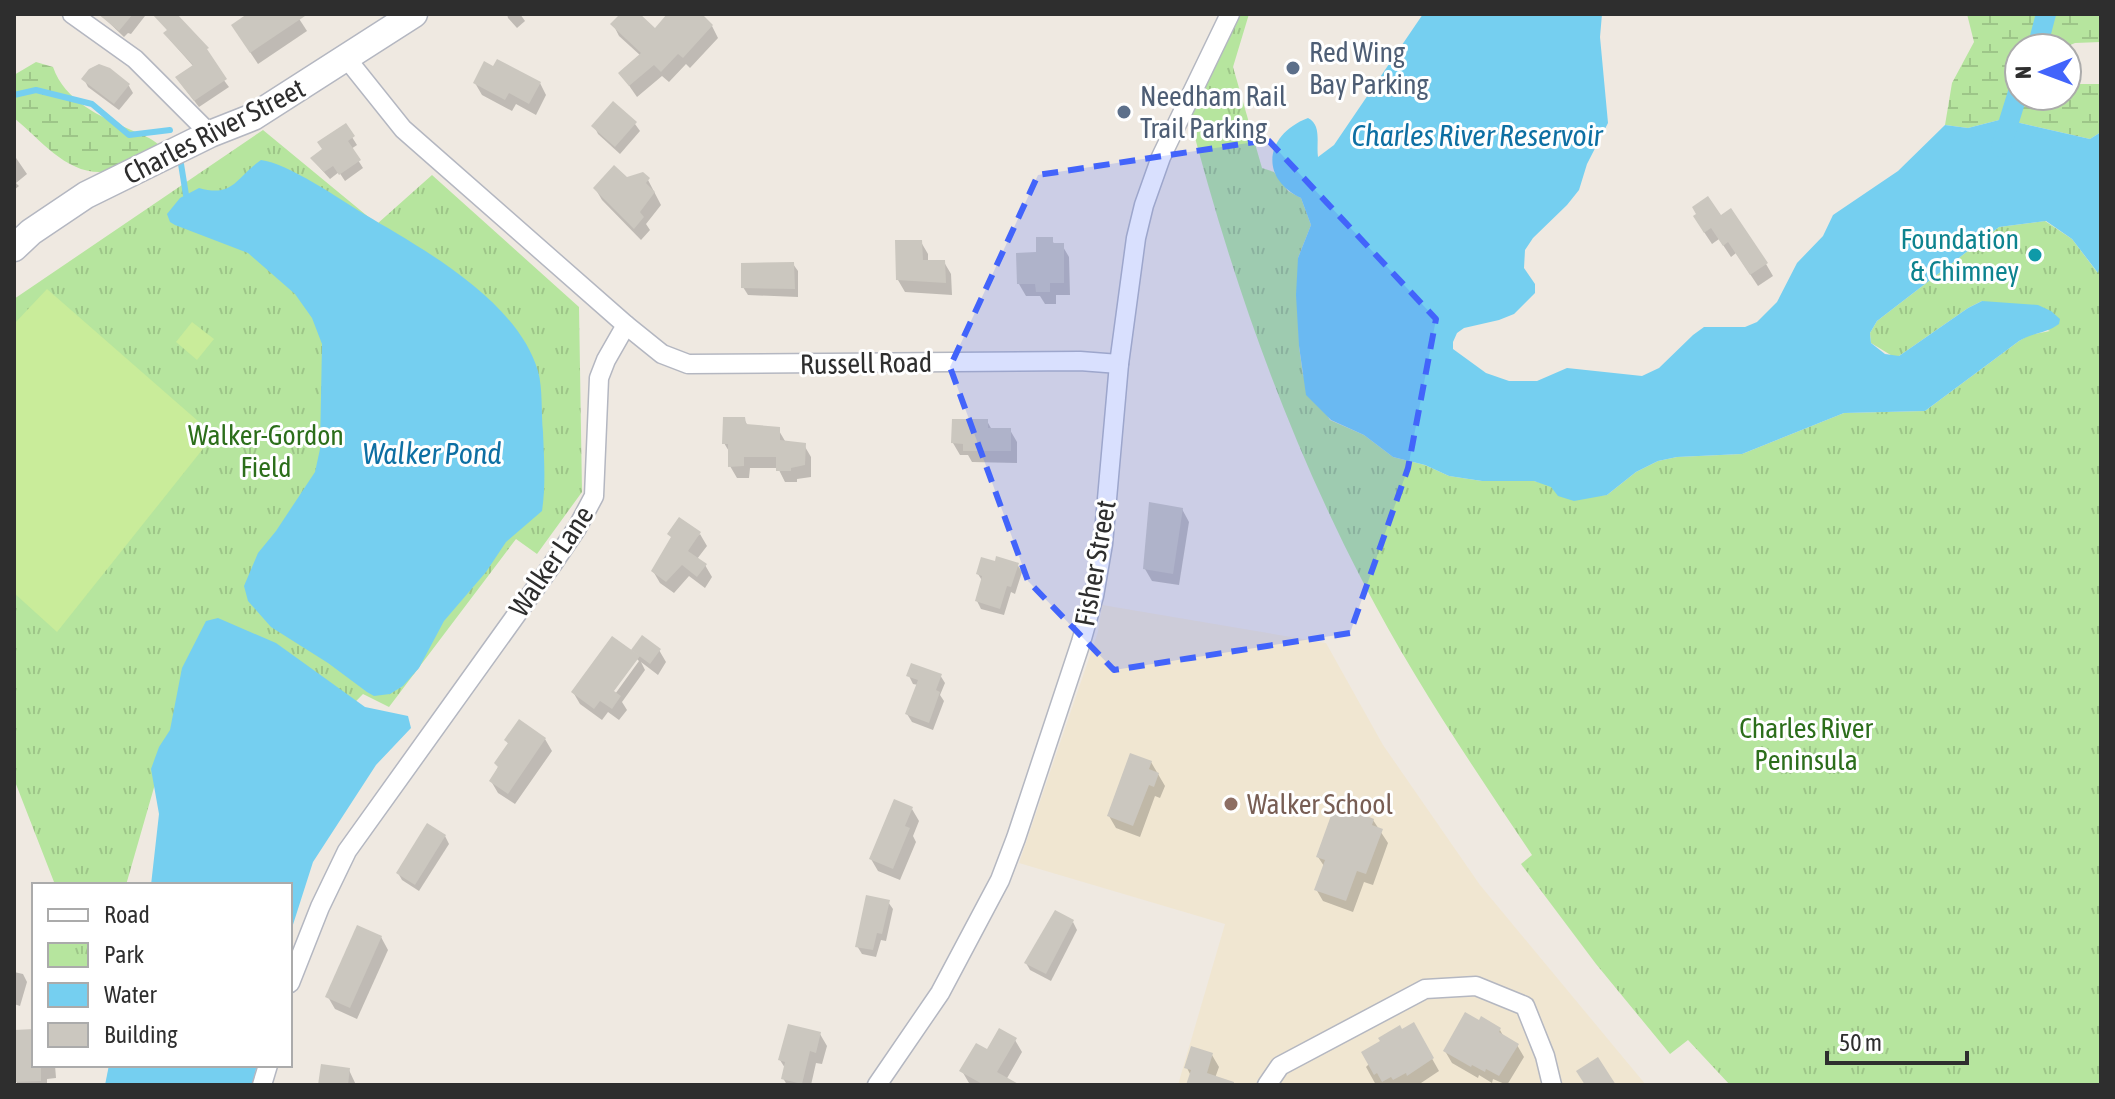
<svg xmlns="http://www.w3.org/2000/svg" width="2115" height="1099" font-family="'Asap Condensed',sans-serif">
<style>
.education{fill:#f0e6d1}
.wetland{fill:url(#wetland-marsh)}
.park{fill:url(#park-tufts)}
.pitch{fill:#c9ec9a}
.water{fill:#75cff0}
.shadow{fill:#0003;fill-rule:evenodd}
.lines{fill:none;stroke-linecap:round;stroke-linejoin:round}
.stream{stroke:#75cff0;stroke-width:6}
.canal{stroke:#75cff0;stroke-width:20}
.building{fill:#cbc7bf}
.street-casing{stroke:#b4b7c1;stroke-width:21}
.secondary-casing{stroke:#b4b7c1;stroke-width:29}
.street{stroke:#fff;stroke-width:18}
.secondary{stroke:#fff;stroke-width:26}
.marked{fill:#4264fb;fill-opacity:0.2;stroke:#4264fb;stroke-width:6;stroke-dasharray:16 10;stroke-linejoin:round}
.service-dot{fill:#5c6f8a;stroke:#fff;stroke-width:3}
.culture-dot{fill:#0f9aa8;stroke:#fff;stroke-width:3}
.education-dot{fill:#8d6e63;stroke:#fff;stroke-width:3}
.labels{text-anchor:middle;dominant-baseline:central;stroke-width:6;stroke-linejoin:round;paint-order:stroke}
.service-label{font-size:28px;fill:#4e5e75;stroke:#fff;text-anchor:start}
.street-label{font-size:28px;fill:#2e2e2e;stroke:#fff}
.culture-label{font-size:28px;fill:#0d838f;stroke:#fff;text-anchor:end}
.park-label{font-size:28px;fill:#2c6e1b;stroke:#fff}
.education-label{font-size:28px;fill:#785e54;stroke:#fff;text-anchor:start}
.water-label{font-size:30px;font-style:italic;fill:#0d6fa3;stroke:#fff}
</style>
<defs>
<pattern id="wetland-marsh" width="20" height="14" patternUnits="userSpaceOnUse" patternTransform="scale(2)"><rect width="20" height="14" fill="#b6e59e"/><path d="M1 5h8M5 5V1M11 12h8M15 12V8" fill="none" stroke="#9dc588"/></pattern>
<pattern id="park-tufts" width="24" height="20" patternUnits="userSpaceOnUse" patternTransform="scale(2)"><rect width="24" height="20" fill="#b6e59e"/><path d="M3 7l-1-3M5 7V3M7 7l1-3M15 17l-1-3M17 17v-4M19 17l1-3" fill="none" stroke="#9dc588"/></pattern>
</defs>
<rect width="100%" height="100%" fill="#efe9e1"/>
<polygon class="education" points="1102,605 1326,643 1383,745 1480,885 1646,1085 1178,1085 1225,924 1019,863 1098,632"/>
<g class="wetland">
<polygon points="1967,14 2101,14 2101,42 2075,43 2063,48 2019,48 2019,96 2067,96 2067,84 2101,84 2101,132 2090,139 2003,119 1968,128 1945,125 1952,83 1974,42"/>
<path d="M36,62l17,5c12,34 46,49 78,63 11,5 19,7 28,15 -12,7 -25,18 -38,23 -47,17 -75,-24 -107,-50v-43z"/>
</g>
<g class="park">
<path d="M1234,14h15l-16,53 29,101 12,4 14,19 13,7 10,27 -13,33 1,88 4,29 27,45 34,15 29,22 32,8 24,11 33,5h52l60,15 13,-1 29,-23 22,-11 19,-4 65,-3 102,-41 81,-2 94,-70 10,-6 21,-4 -68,-30 -14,7 -69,48 -5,1 -23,-14 -1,-10 7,-12 122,-94 46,-6 27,18 25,33 4,-12v825h-371l-42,-45 -18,14 -74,-90 -75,-100 11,-9c-59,-88 -120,-178 -169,-273 -78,-150 -133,-308 -175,-471z"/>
<polygon points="263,130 377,224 432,175 579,307 582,492 537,554 516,539 389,707 363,694 216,845 159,770 126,885 61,885 54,882 14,779 14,299"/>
</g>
<g class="pitch">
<polygon points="47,289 214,435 57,632 14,593 14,324"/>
<polygon points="192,322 214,339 197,360 176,342"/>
</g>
<g class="water">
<path d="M1423,14h179l-2,23 8,86 -21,41 -8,26 -12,15 -34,33 -8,12 -1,18 11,16v9l-21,21 -15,6 -35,8 -7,5 -4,9v7l33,24 23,8h28l30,-13 75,8 17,-8 34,-33 11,-8h41l12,-5 20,-20 20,-39 26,-27 10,-21 65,-44 47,-46 23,3 35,-9 87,20 11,-7v128l-3,13 -26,-34 -26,-18 -47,6 -122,94 -7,12 1,10 14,11 14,2 69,-48 14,-7 56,4 13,6 9,8 -1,5c-12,9 -27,9 -40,17l-94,70 -81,2 -102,41 -65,3 -19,4 -22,11 -29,23 -33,6 -16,-5 -7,-9 -17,-6h-52l-33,-5 -24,-11 -32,-8 -29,-22 -33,-15 -25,-25 -7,-49 -3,-51 2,-37 13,-33 -10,-27c-43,-21 -35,-64 7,-80 14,7 8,25 10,39l16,-12z"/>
<path d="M261,160c26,3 79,39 103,54 59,35 153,86 174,157 5,18 3,42 5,61 1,27 3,52 -1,79l-36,31 -20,30 -42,49 -25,47 -16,18 -13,8 -16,2 -7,-4 -39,-29 -57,-36 -23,-26 -4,-15 14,-33 18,-22 39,-59 5,-23 2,-105 -10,-26 -17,-24 -47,-41 -73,-28 -5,-3 -3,-8 13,-16 19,-10c35,10 37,-11 62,-28z"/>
<polygon points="218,618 276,643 365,707 408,716 411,728 376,765 313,862 290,934 290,885 151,885 159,814 151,769 159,747 170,730 182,668 206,621"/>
<polygon points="109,1065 257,1065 252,1085 105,1085"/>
</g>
<g class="shadow">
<polygon points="100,14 144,14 145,16 131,34 128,33 124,37"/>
<polygon points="164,14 174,14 229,87 199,107 182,85 194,67 170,40 168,31 159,19"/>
<polygon points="251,14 296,14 307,31 258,64 240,37"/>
<polygon points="507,14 520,14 525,21 517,28 508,18"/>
<polygon points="622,14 637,14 655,31 670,14 699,14 712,26 718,38 690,68 686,64 669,82 662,76 637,97 621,74 641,56 619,36 613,24"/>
<polygon points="110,70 129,86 133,93 119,110 88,87 84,79"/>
<polygon points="475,83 540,83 546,95 536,115 516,104 512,111 482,95"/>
<polygon points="635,124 640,131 620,154 598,134 594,126"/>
<polygon points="345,126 357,145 351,149 363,168 345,181 339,172 330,179 312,159 324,150"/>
<polygon points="14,155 27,174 16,183 19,186 14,190"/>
<polygon points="627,180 648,180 661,205 646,224 650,230 641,240 602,200 595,188"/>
<polygon points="1721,218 1766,264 1773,276 1758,286 1736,253 1731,257 1719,239 1712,244 1702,229"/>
<polygon points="1051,239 1055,245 1062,245 1069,257 1070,295 1056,295 1056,304 1045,304 1040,296 1026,296 1019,284"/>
<polygon points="921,242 928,254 928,262 944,262 951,274 952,295 905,292 898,280"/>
<polygon points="793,264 798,271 798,297 748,295 743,287"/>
<polygon points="744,419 748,426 778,429 785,441 804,445 811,457 811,477 797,479 797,482 785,482 778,468 750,468 749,478 737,478 730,466 730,453 724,443"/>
<polygon points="987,421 992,430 1010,430 1017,442 1017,463 972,462 968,455 960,455 953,443"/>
<polygon points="1151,504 1182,509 1189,522 1179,585 1152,581 1145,569"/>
<polygon points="700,534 707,546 697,559 705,565 712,577 705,588 689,576 674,593 660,583 653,571"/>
<polygon points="1017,564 1022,572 1015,594 1011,592 1004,615 981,609 977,601 983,582 978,574"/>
<path d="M659,650l7,12 -8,13 -17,-13 4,8 -23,32 5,8 -8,10 -11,-8 -6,8 -22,-16 -7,-12 64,-36zM636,658l3,3 -29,40 -3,-3z"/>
<polygon points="940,675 945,683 940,695 944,701 933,730 912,722 907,714 918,685 913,684 909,676"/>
<polygon points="545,739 552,751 515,804 498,793 491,781 509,745 506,740"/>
<polygon points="1151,762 1165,786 1160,798 1155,796 1140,837 1116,828 1109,816"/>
<polygon points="912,809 919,821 913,836 916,842 900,880 878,871 871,859"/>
<polygon points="1373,820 1388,843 1373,885 1364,882 1353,912 1323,901 1316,889 1324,866 1318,857"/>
<polygon points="445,836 449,844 419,891 402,880 398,873"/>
<polygon points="888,902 893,909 886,941 881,940 876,957 862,954 857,946"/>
<polygon points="1073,922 1077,930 1051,981 1030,970 1026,963"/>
<polygon points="381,937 388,950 357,1019 335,1009 328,997"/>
<polygon points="14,972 23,974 27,982 20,1006 14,1004"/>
<polygon points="1413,1025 1439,1071 1418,1085 1376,1085 1366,1067 1402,1031"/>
<polygon points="1500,1030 1505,1039 1517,1045 1524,1057 1507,1085 1493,1079 1492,1083 1479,1075 1478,1078 1452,1063 1445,1051"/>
<polygon points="34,1031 34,1065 55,1065 56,1078 47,1079 47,1085 17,1085 14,1032"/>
<polygon points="820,1034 827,1046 822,1064 816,1063 811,1085 787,1085 783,1078 785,1068 780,1060"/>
<polygon points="1015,1040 1022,1052 1006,1080 1008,1085 969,1083 962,1071 987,1052"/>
<polygon points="1212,1055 1219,1067 1215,1078 1229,1085 1189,1085 1191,1076 1187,1068"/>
<polygon points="349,1070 356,1085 320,1085"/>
</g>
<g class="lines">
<g class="stream">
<polyline points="14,95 36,90 92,104 129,135 170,130"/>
<polyline points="181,164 186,195"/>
</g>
<g class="canal">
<polyline points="2037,48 2046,14"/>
<polyline points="2001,147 2019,89"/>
</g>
</g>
<g class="building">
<polygon points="98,14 133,14 119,31"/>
<polygon points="152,14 177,14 209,48 207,49 227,79 194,101 175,77 193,65 163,33 167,30"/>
<polygon points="247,14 308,14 250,53 231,25"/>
<polygon points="620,14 640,14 655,28 667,14 702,14 713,25 683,58 678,54 661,72 654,65 629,86 618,73 641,53 610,24"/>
<polygon points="497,59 541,82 529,104 509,93 505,100 473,83 484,61 493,66"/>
<polygon points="99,64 110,68 130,84 114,104 81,79 89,69"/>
<polygon points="613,101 637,122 615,147 591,126"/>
<polygon points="346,123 355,136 348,141 361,160 339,175 333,166 324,172 310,158 322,149 317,142"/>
<polygon points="614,165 627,177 643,172 650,178 646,183 655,192 640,212 644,217 634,229 593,188"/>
<polygon points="1708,196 1721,215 1731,208 1768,263 1750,275 1728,242 1723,246 1711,228 1704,233 1693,216 1696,214 1692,207"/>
<polygon points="1036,237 1053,237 1053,243 1064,243 1064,283 1050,283 1050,292 1036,292 1035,284 1017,284 1016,253 1036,252"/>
<polygon points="895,240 922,240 923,260 945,260 946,283 896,280"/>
<polygon points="794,262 795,289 741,288 741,263"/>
<polygon points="723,417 745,417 746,424 780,427 780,440 806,443 805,465 791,468 791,471 776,471 776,457 744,457 744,466 728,467 728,444 722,444"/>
<polygon points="952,419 988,419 988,428 1011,428 1011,451 963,451 963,444 951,443"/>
<polygon points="1149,502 1183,508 1173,574 1143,569"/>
<polygon points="679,517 701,532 688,551 707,564 697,577 682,565 666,582 651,571 671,537 667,534"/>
<polygon points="996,556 1019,563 1011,587 1007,586 1000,609 975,601 982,576 976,574 981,557 995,561"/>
<polygon points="642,635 661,649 650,664 631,650"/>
<polygon points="612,636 640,656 614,691 621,696 612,709 600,701 594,709 571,692"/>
<polygon points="911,663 942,674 936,690 940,692 929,723 905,714 918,680 906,676"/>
<polygon points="519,719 546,738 508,794 489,781 498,767 494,763 508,743 504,740"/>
<polygon points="1130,753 1152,761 1149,769 1159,773 1154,787 1149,785 1133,826 1107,816"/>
<polygon points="894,799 913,807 905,826 910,828 893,869 869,859"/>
<polygon points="1347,808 1374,819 1372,825 1383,829 1366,874 1357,871 1346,901 1314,890 1325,860 1316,857 1333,810 1345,814"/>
<polygon points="427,823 446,835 415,885 396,873"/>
<polygon points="866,895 890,900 882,934 877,933 873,950 855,947"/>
<polygon points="1055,910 1074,920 1046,974 1024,963"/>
<polygon points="357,925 382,936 350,1008 325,997"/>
<polygon points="1465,1012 1479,1020 1481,1016 1501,1028 1499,1032 1519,1044 1499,1076 1486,1069 1485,1072 1472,1065 1471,1067 1443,1051"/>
<polygon points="1414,1022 1434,1058 1407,1076 1406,1073 1393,1080 1391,1077 1382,1082 1377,1073 1374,1075 1361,1052 1380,1041 1378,1038 1400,1025 1402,1029"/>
<polygon points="788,1024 821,1032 816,1053 810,1051 802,1084 781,1079 785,1062 778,1060"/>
<polygon points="999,1028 1017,1038 997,1072 1020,1085 984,1085 959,1071 976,1043 987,1049"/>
<polygon points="34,1029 34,1065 41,1065 41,1081 14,1082 14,1030"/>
<polygon points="1191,1046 1213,1053 1207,1073 1234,1082 1234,1085 1186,1085 1191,1070 1184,1068"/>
<polygon points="1598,1057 1616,1085 1585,1085 1576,1071"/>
<polygon points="321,1064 350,1068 348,1085 318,1085"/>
</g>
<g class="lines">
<g class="street-casing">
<g id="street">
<polyline points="72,14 135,59 210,134"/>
<polyline points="626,325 662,354 688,364 1080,361 1119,364"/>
<polyline points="290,983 320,907 347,851 552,565 577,528 594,496 599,378 606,360 626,325 403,129 347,59"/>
<polyline points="262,1085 268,1065"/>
<polyline points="877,1085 940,993 1000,880 1016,838 1081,642 1094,596 1103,544 1119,364 1136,238 1144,205 1161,157 1230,14"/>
<polyline points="1267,1085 1280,1066 1425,989 1476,986 1525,1006 1545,1056 1552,1085"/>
</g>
</g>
<g class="secondary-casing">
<polyline id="secondary" points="14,248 31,232 86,195 210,134 253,117 414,14"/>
</g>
<use href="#street" class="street"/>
<use href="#secondary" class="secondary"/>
</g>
<path class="marked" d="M1268,140l168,179 -28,149 -58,165 -236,37 -86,-89 -78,-214 88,-192z"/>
<g class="service-dot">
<circle cx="1293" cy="68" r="8"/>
<circle cx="1124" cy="112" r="8"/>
</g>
<circle class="culture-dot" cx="2035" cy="255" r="8"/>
<circle class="education-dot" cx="1231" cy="804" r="8"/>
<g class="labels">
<g class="service-label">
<text x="1309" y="52">Red Wing<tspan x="1309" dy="32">Bay Parking</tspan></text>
<text x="1140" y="96">Needham Rail<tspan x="1140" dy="32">Trail Parking</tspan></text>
</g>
<g class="street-label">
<text transform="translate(214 131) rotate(-27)">Charles River Street</text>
<text transform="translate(866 363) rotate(-1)">Russell Road</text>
<text transform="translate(551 561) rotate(-56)">Walker Lane</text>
<text transform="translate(1095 563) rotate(-80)">Fisher Street</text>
</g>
<g class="culture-label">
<text x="2019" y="239">Foundation<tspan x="2019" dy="32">&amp; Chimney</tspan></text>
</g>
<g class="park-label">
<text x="266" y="435">Walker-Gordon<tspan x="266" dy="32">Field</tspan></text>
<text x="1806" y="728">Charles River<tspan x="1806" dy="32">Peninsula</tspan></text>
</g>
<g class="education-label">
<text x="1247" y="804">Walker School</text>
</g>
<g class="water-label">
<text x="1477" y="135">Charles River Reservoir</text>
<text x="432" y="453">Walker Pond</text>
</g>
</g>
<rect width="2115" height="1099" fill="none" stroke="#2e2e2e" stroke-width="32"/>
<rect x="32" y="883" width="260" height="184" fill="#ffffff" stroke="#ababab" stroke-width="2"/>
<rect x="48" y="909" width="40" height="12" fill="#ffffff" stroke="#ababab" stroke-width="2"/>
<text x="104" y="923" font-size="24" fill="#2e2e2e">Road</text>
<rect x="48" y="943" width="40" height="24" fill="url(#park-tufts)" stroke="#ababab" stroke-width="2"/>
<text x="104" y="963" font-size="24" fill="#2e2e2e">Park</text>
<rect x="48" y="983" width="40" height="24" fill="#75cff0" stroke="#ababab" stroke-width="2"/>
<text x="104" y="1003" font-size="24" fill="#2e2e2e">Water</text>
<rect x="48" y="1023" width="40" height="24" fill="#cbc7bf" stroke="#ababab" stroke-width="2"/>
<text x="104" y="1043" font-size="24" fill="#2e2e2e">Building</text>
<g transform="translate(2043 72) rotate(269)"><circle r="38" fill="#ffffff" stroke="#ababab" stroke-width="2"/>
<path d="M0-6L14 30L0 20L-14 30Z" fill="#4264fb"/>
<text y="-12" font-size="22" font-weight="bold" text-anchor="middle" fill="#2e2e2e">N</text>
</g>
<path d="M1827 1051v12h140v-12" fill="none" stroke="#2e2e2e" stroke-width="4"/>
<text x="1839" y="1051" font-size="24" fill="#2e2e2e" stroke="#ffffff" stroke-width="6" paint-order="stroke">50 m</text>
</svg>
